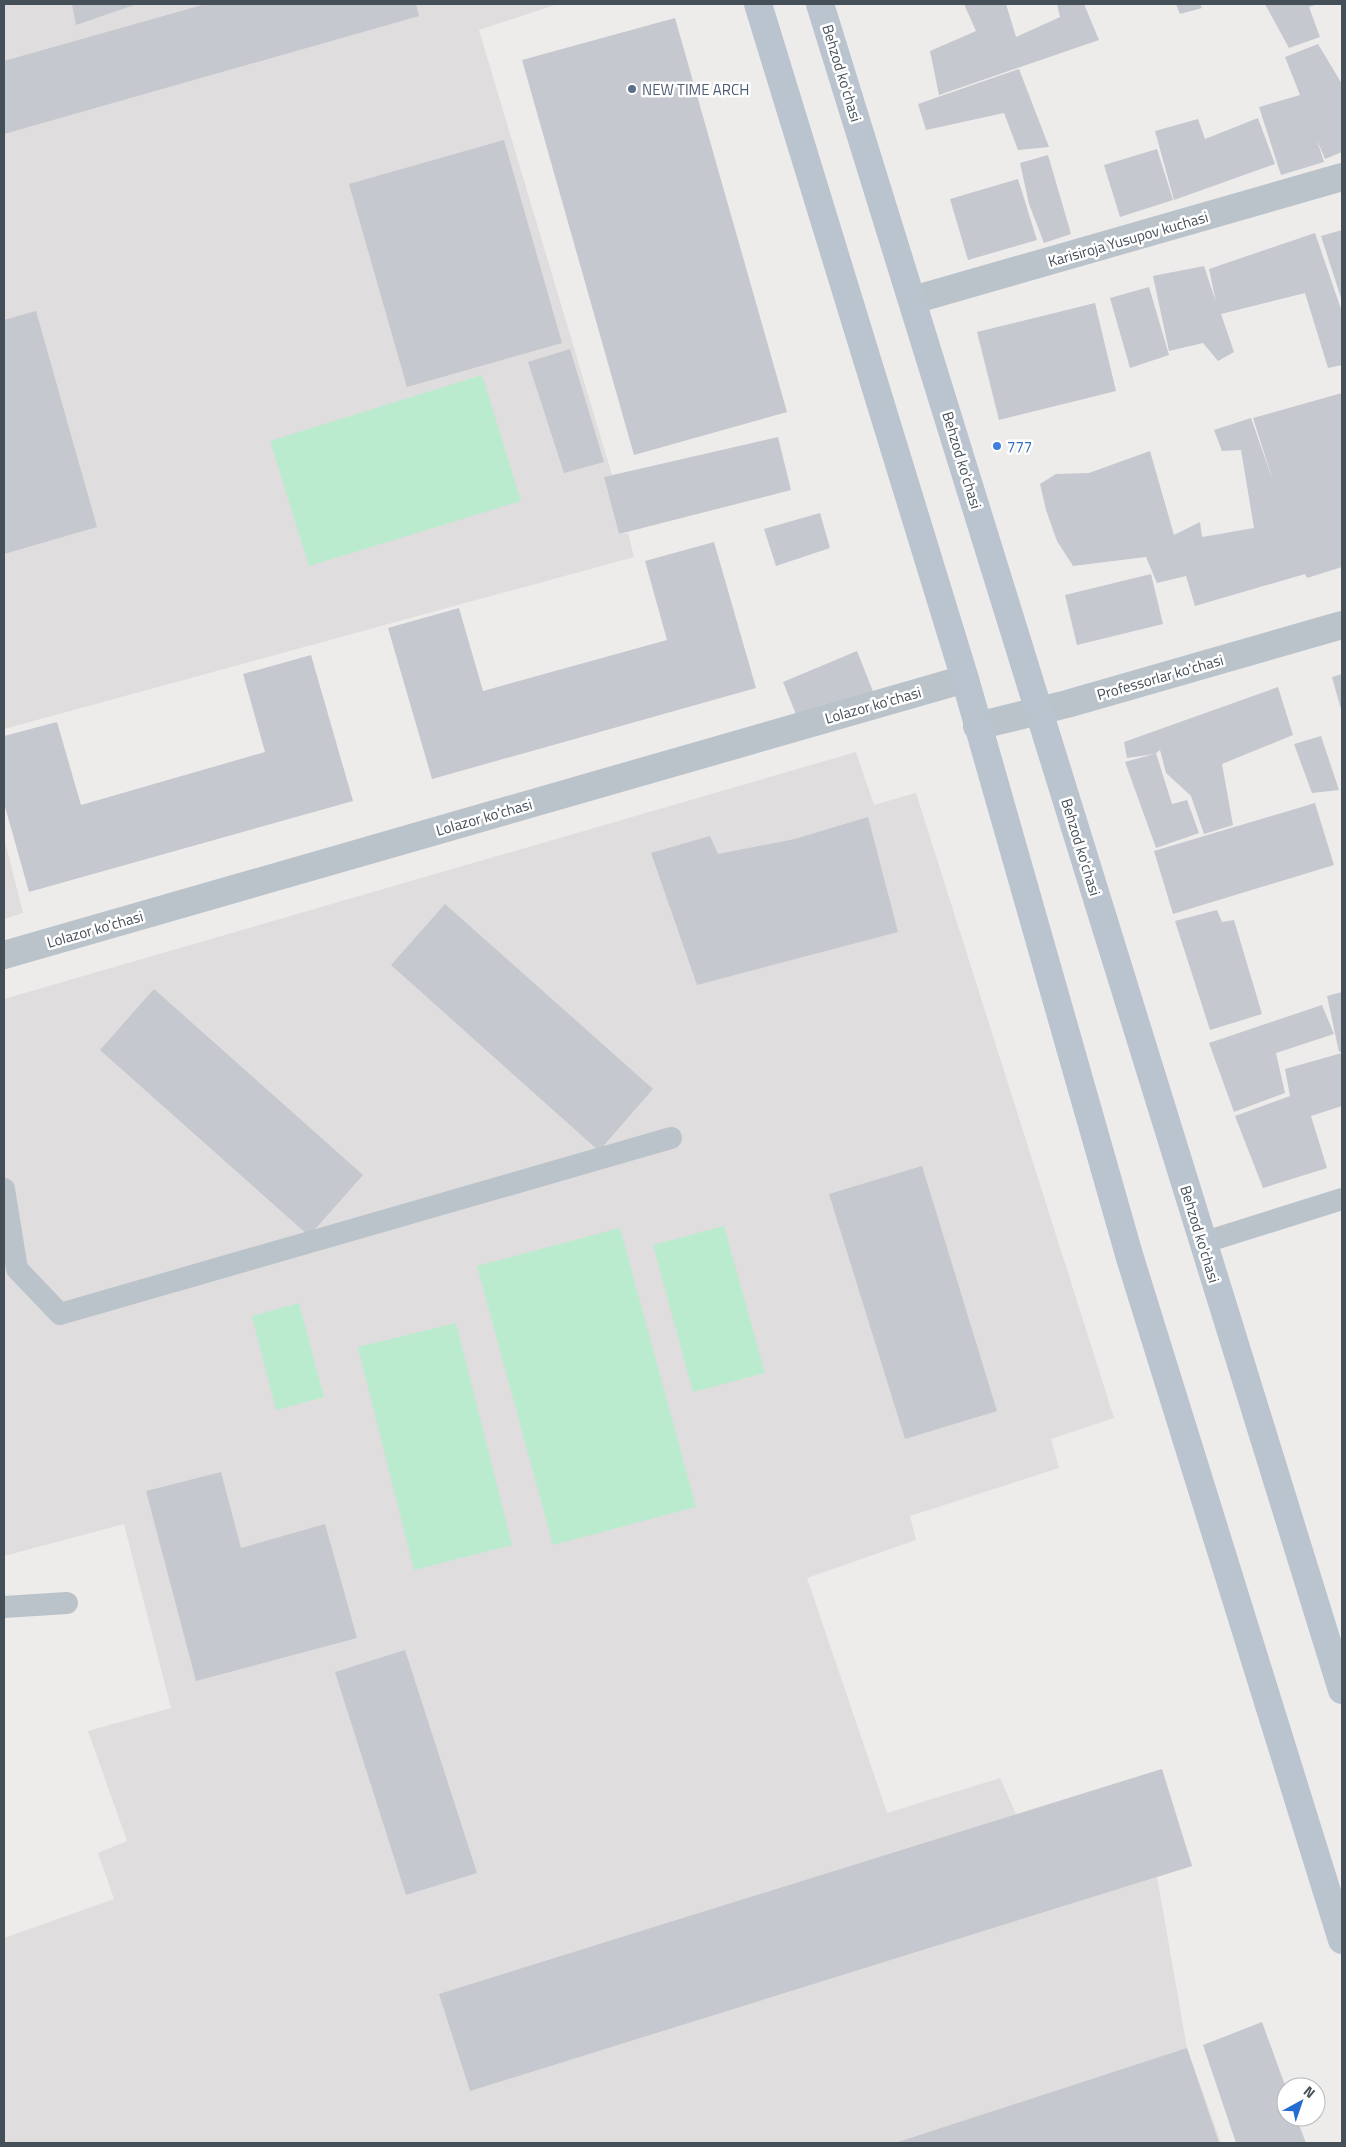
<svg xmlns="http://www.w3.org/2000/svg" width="1346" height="2147" font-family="'Titillium Web',sans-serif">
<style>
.education{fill:#dfdddd}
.green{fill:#bbebce}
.building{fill:#c5c8ce}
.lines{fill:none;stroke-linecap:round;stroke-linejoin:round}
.lane{stroke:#bac3ca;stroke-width:22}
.street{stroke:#bac3ca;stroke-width:28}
.secondary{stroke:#bac4cf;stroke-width:28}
.service-dot{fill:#5c6f8a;stroke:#fff;stroke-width:2}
.shop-dot{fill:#3f7fe0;stroke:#fff;stroke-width:2}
.labels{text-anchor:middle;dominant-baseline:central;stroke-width:5;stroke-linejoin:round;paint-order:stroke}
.street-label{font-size:15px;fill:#454f58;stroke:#fff}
.service-label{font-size:15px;fill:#4e5e75;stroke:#fff;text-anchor:start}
.shop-label{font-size:15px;fill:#366cbe;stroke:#fff;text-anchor:start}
</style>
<rect width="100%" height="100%" fill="#eeebeb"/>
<g class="education">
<polygon points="4,4 558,4 479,30 612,475 604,477 619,534 628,533 634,557 4,729"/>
<polygon points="856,752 874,805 916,793 1114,1418 1051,1439 1059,1468 910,1516 916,1540 807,1578 887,1813 1000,1778 1016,1814 1162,1769 1192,1866 1157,1877 1187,2048 1221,2143 4,2143 4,1938 114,1899 98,1853 127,1841 88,1731 171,1708 124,1524 4,1556 4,999"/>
<polygon points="4,838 23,913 4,919"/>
</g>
<g class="green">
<polygon points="482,375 521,501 309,566 270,441"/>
<polygon points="724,1226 765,1373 693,1392 653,1245"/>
<polygon points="620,1228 696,1507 553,1545 477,1266"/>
<polygon points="299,1303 324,1397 276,1410 252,1316"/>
<polygon points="456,1323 512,1545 414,1570 358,1347"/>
</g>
<g class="building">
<polygon points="72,4 137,4 76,25"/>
<polygon points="206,4 416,4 419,16 4,134 4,61"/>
<polygon points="964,4 1006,4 1016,37 1060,17 1057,4 1084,4 1099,40 939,95 930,51 976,31"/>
<polygon points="1176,4 1200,4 1202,8 1180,14"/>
<polygon points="1265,4 1318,4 1309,7 1320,37 1289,48"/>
<polygon points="675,18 787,412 634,455 522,60"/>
<polygon points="1318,44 1342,84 1342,152 1325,159 1317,140 1324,162 1281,175 1259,107 1300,95 1285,57"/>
<polygon points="1019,69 1049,147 1018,150 1004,113 926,130 918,104"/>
<polygon points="1258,118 1275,164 1174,200 1155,131 1198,119 1205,139"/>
<polygon points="504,140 562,343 407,387 349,184"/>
<polygon points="1157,149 1173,200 1120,217 1104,165"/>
<polygon points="1048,155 1071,234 1044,243 1029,204 1020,163"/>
<polygon points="1018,179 1037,240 968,260 950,199"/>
<polygon points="1342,230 1342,301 1321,236"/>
<polygon points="1315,233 1342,312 1342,365 1328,368 1305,293 1221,314 1234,352 1218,361 1203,343 1169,351 1153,276 1204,266 1216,302 1209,269"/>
<polygon points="1149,287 1169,355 1130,368 1110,298"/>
<polygon points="1095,303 1116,391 999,420 977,332"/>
<polygon points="36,311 97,527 4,554 4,320"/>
<polygon points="570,349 604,462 564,473 528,362"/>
<polygon points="1342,393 1342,567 1307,578 1305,574 1195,606 1186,576 1157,583 1146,557 1073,566 1057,541 1046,510 1040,484 1056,474 1089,473 1150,451 1174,535 1200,522 1202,537 1254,528 1241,450 1222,451 1214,430 1251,418 1274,484 1253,418"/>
<polygon points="778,437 791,490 619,534 604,477"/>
<polygon points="820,513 830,548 776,566 764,529"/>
<polygon points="714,542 756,688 432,779 388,628 459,608 483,691 667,640 645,561"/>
<polygon points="1151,574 1163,624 1077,645 1065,595"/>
<polygon points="857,651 874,694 797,717 783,682"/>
<polygon points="311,655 353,801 29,892 4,803 4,736 57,722 81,805 265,752 243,674"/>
<polygon points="1342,674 1342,713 1332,677"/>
<polygon points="1278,687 1293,735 1222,764 1233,825 1204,834 1191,796 1166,773 1160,750 1156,753 1172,804 1187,800 1199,833 1156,848 1125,762 1154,754 1127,758 1124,742"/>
<polygon points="1321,736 1339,790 1312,793 1294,744"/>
<polygon points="1315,803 1334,865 1173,914 1154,851"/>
<polygon points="868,817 898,932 697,985 651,853 710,836 718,854 795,839"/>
<polygon points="445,904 653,1089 599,1151 391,965"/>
<polygon points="1217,910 1222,922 1234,920 1262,1014 1210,1030 1175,921"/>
<polygon points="154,989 363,1175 309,1236 100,1050"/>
<polygon points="1342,992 1342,1051 1339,1052 1327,996"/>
<polygon points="1322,1005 1334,1034 1276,1053 1285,1093 1234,1112 1209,1043"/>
<polygon points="1342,1053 1342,1106 1311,1116 1327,1168 1263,1188 1235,1116 1290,1096 1285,1069"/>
<polygon points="922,1166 997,1411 905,1439 829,1194"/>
<polygon points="221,1472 241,1548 325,1524 357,1638 196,1681 146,1491"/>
<polygon points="405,1650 477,1873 406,1895 335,1672"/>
<polygon points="1162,1769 1192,1866 470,2091 439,1994"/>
<polygon points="1262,2022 1286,2088 1286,2117 1296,2117 1306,2143 1236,2143 1203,2045"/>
<polygon points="1187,2048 1219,2143 895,2143"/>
</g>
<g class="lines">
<g class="lane">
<polyline points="4,1189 17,1269 60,1314 671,1138"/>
<polyline points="1202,1243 1342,1199"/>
<polyline points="4,1607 67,1603"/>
</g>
<g class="street">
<polyline points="913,300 1342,177"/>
<polyline points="977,726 1067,704 1342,625"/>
<polyline points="4,955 965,679"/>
</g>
<g class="secondary">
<polyline points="758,4 965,679 1130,1258 1342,1940"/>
<path d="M820,4c176,561 346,1125 522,1686"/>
</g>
</g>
<circle class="service-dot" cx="632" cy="89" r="5"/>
<circle class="shop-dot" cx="997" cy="446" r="5"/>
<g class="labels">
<g class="street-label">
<text transform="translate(842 73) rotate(73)">Behzod ko'chasi</text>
<text transform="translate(1128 239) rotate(-16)">Karisiroja Yusupov kuchasi</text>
<text transform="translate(962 460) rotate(73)">Behzod ko'chasi</text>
<text transform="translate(1160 677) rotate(-16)">Professorlar ko'chasi</text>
<text transform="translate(873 705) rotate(-16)">Lolazor ko'chasi</text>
<text transform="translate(484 817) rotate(-16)">Lolazor ko'chasi</text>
<text transform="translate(1081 847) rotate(73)">Behzod ko'chasi</text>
<text transform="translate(95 929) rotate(-16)">Lolazor ko'chasi</text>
<text transform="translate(1200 1234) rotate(73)">Behzod ko'chasi</text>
</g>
<g class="service-label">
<text x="642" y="89">NEW TIME ARCH</text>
</g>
<g class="shop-label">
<text x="1007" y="446">777</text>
</g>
</g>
<rect width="1346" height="2147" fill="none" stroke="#454f58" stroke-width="10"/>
<g transform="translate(1301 2102) rotate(40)"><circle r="24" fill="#ffffff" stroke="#b5b9bc"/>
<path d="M0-4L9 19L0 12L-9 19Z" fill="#246cd0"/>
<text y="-8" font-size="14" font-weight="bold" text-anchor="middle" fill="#454f58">N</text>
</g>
</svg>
